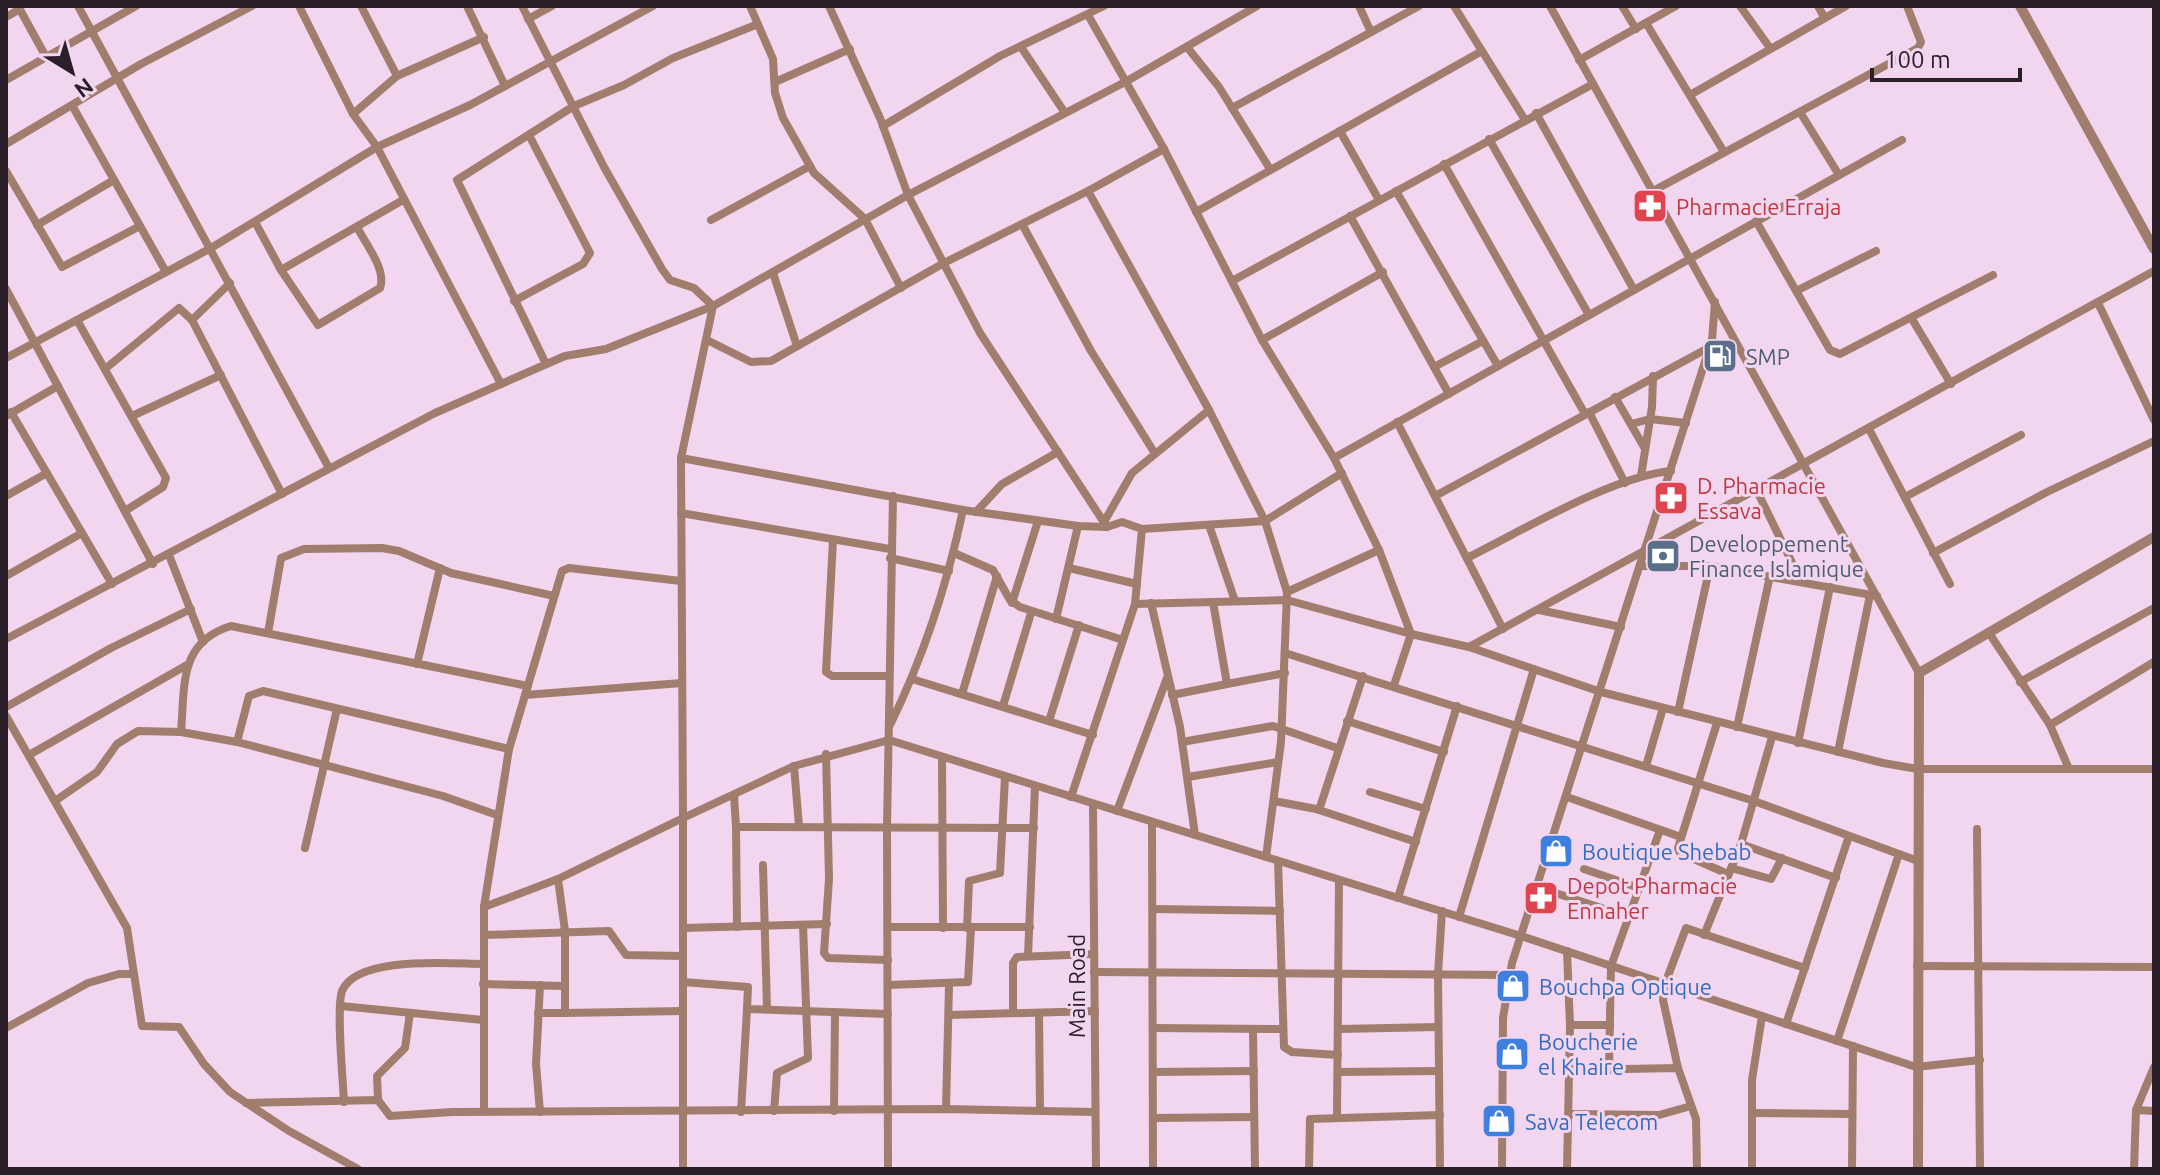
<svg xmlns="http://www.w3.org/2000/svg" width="2160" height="1175" font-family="Ubuntu,sans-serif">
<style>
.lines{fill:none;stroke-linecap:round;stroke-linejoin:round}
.minor{stroke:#a07d6d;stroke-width:8}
.tertiary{stroke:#a07d6d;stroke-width:10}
.labels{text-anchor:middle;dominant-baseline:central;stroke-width:6;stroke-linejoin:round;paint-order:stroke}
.health-label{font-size:22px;fill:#be3a42;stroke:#f2d6ef;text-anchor:start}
.service-label{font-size:22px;fill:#4e5e75;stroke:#f2d6ef;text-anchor:start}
.shop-label{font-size:22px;fill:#366cbe;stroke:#f2d6ef;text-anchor:start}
.street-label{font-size:22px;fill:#2a1f29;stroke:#f2d6ef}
</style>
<rect width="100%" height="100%" fill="#f2d6ef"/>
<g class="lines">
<g class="minor">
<polyline points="18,6 46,57"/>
<polyline points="78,6 329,468"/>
<polyline points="299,6 353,114 377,147 501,384"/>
<polyline points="361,6 397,76"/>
<polyline points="467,6 505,86"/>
<polyline points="750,6 773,59 775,93 783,118 814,173 865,219 901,288"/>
<polyline points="829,6 880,118 908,195 980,333 1107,527"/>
<polyline points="1359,6 1371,32"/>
<polyline points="1454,6 1525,120"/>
<polyline points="1550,6 1919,673"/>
<polyline points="1622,6 1636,29"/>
<polyline points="1740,6 1770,48"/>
<polyline points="1818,6 1824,17"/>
<polyline points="1088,15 1164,149 1262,340 1334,458 1902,140"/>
<polyline points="6,17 20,9"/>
<polyline points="528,19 552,6"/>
<polyline points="1646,23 1724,152"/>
<polyline points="1021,47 1065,113"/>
<polyline points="1187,47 1219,87 1270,169"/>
<polyline points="1579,60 1676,6"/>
<polyline points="6,80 136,6"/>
<polyline points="775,82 850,49"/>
<polyline points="1690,95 1846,6"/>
<polyline points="73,107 166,272"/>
<polyline points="1232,108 1419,6"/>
<polyline points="1800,112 1839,175"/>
<polyline points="1536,113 1634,290"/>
<polyline points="353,114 397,76 484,37"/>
<polyline points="883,126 1000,56 1104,6"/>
<polyline points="1340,131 1379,200"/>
<polyline points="1489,139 1589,315"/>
<polyline points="6,144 141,64 252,6"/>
<polyline points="1164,149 1088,191 1209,410 1265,521 1287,592 1281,742 1266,857"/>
<polyline points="1444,164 1585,414"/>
<polyline points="6,171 62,267 140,226"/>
<polyline points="1396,191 1498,366"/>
<polyline points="1653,191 1918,48 1921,42 1907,6"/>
<polyline points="1196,212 1482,51"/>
<polyline points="1350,216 1449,394"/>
<polyline points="711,220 810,166"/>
<polyline points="1756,221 1830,350 1840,354 1993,275"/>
<path d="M255,222l26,48 37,55 62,-37c7,-18 -15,-45 -23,-61"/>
<polyline points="1022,224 1091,351 1154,452"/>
<polyline points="37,225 114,180"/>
<polyline points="281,270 403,200"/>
<polyline points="2154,271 1469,647 1601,692 1883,763 1918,769 2154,769"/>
<polyline points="773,273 797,346"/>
<polyline points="1232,281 1593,84"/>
<polyline points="6,289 153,564"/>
<polyline points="1798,290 1876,251"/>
<polyline points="514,301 583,264 590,253 530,137"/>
<polyline points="2098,303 2154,420"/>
<polyline points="1912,319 1951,384"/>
<polyline points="77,320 166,478 163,487 125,511"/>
<polyline points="192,320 282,494"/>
<polyline points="707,340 751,362 771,361 944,263 1088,191"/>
<polyline points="1262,340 1383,272"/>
<polyline points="6,358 211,248 377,147 470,105 653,6"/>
<polyline points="546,364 457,180 574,106 624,85 673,58 758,24"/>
<polyline points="1434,367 1483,341"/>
<polyline points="105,369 179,308 192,320 230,283"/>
<polyline points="1615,397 1644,447"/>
<polyline points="11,412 112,584"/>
<polyline points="1589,412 1625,483"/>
<polyline points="6,416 58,386"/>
<polyline points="132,416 221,375"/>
<polyline points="1397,422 1503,629"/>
<polyline points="1631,424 1650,419 1686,423"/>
<polyline points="1869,429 1950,584"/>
<polyline points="681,458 963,510 1078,526 1107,527 1122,522 1142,529 1265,521 1342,473"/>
<polyline points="1334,458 1379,550 1411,634 1469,647"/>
<polyline points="1641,476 1652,407 1653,376"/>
<polyline points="1757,491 1801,581"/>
<polyline points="1437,495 1710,347"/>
<polyline points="6,496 47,473"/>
<polyline points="1905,497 2021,435"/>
<polyline points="976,512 1002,484 1058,452"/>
<polyline points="681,513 890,549"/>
<polyline points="1104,522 1132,473 1209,410"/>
<polyline points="1209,525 1235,601"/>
<polyline points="833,540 826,672 832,676 889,676"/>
<polyline points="954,553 993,570 1010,600 1020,607 1123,640"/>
<polyline points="1933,553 2047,492 2154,441"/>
<polyline points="169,555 203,642"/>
<polyline points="890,558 949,571"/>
<path d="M1467,558c57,-28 143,-81 204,-87"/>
<polyline points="1640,566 1710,566 1877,596"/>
<polyline points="1069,568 1137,584"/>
<polyline points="6,576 82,533"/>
<polyline points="681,581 569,568 562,571 509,749 484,907 558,879 683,818 681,458 713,306 908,195 1127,81 1257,6"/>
<polyline points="1287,592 1379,550"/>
<polyline points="1213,602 1227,684 1285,673"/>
<polyline points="1012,603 1038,521"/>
<polyline points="1151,603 1180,727 1195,835"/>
<polyline points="1135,604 1287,600 1411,634 1394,685"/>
<polyline points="1539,610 1621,627"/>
<polyline points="1056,619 1078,526"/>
<polyline points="268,633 281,558 304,549 382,548 399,551 451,573 554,596"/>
<polyline points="1989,633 2050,725"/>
<polyline points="6,639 435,413 565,356 606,349 713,306 694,288 670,280 662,269 604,167 522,6"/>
<polyline points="1285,653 1754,801 1918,861"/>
<polyline points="417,664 440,568"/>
<polyline points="912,679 1093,735"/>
<polyline points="2020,682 2154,608"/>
<polyline points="962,694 997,576"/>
<polyline points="525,695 682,683"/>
<polyline points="1172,695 1227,684"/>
<polyline points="1003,706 1031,613"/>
<polyline points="6,707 111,648 191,609"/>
<polyline points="1678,712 1710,566"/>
<polyline points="6,716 127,928 134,974 119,974 88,983 6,1028"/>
<polyline points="1049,721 1079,625"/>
<polyline points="1347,721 1444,752"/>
<polyline points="1717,723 1678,848 1680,853 1728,874"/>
<path d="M890,725c34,-69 57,-140 73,-215"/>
<polyline points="1737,727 1770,576"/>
<path d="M181,732c4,-45 -3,-90 50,-106l297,60"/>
<polyline points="237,742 443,796 497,815"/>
<polyline points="1182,742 1273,726 1337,748"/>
<polyline points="1798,743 1830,587"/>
<polyline points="1838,752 1870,595"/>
<polyline points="826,754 829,879 824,953 828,958 888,960"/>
<polyline points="29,755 187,665"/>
<polyline points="942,757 943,928"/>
<polyline points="794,766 799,826"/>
<polyline points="1646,766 1663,708"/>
<polyline points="2069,769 2050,725 2154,662"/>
<polyline points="1188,777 1278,762"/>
<polyline points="1370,792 1426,809"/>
<polyline points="734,795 736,827 1034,828"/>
<polyline points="1071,797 1135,604 1142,529"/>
<polyline points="1567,797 1681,837"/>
<polyline points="55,801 97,772 117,744 138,731 181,732 237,742 249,696 263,691 509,749"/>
<polyline points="1274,801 1316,809 1416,842"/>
<polyline points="1093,804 1096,1169"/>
<polyline points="1319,810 1363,676"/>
<polyline points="1117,811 1167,678"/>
<polyline points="1152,822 1153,1169"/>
<polyline points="736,827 737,927"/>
<polyline points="1977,829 1980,1169"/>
<polyline points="1741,844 1836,878"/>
<polyline points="305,848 337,709"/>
<polyline points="1278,861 1284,1047 1292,1052 1338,1055"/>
<polyline points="763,865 767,1009"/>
<polyline points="1731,868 1771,879 1782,858"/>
<polyline points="1584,869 1639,888"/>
<polyline points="558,879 565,931 565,1013 683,1011"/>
<polyline points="1537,887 1629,917"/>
<polyline points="1398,898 1457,706"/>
<polyline points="1153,909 1280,911"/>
<polyline points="1459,917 1534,669"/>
<polyline points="888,927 1030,927"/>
<polyline points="683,928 827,924"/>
<polyline points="967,928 969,881 1000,873 1005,777"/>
<polyline points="484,935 609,931 626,955 683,956"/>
<polyline points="1704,935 1741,844 1772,737"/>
<polyline points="1028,956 1035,786"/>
<polyline points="1917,966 2154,967"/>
<polyline points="1094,972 1510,975"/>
<polyline points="134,974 142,1026 179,1027 204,1064 230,1092 289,1131 358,1169"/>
<polyline points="683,982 748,987 747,1009 888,1014"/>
<polyline points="483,984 563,986"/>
<polyline points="540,985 536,1064 540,1112"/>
<polyline points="888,985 968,982 971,928"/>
<polyline points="341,1006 483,1020"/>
<polyline points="538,1013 565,1013"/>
<polyline points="1013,1013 1013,963 1017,957 1094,954"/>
<polyline points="1039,1013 1040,1110"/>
<polyline points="949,1015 1095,1011"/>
<polyline points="1786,1024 1849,836"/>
<polyline points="1570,1025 1610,1025"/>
<polyline points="1153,1028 1283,1029"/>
<polyline points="1253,1029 1255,1169"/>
<polyline points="1339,1029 1438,1027"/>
<polyline points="1837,1041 1899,854"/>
<polyline points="1678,1068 1663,1000 1665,984 1686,928 1805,968"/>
<polyline points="1570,1070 1678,1068 1696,1119 1697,1169"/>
<polyline points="1609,1070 1611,966 1660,830"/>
<polyline points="1153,1072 1254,1071"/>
<polyline points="1338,1072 1439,1071"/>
<polyline points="378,1100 377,1076 405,1048 410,1013"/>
<path d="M344,1102c-1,-22 -8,-94 -2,-111 15,-36 109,-27 141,-27"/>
<polyline points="246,1103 378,1100 390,1116 452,1112 946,1109 1095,1112"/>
<polyline points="946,1109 949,985"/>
<polyline points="2136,1110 2154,1111"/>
<polyline points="774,1111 777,1073 808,1058 803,925"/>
<polyline points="834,1111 835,1013"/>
<polyline points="484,1112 484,907"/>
<polyline points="741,1112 747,1009"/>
<polyline points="1752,1113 1852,1114"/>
<polyline points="1569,1114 1659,1115 1691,1106"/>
<polyline points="1153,1118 1254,1117"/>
<polyline points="1337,1118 1339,880"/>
<polyline points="683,1169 683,818 794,766 889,740 1521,936 1916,1067 1980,1060"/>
<polyline points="888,1169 887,827 893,496"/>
<polyline points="1309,1169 1310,1119 1440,1115"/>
<polyline points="1440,1169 1438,974 1442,911"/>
<polyline points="1502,1169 1503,1018 1512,963 1712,340 1715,302"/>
<polyline points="1567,1169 1570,1025 1567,951"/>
<polyline points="1752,1169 1752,1080 1762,1016"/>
<polyline points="1852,1169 1853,1046"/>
<polyline points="2134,1169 2136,1110 2154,1067"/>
</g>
<g class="tertiary">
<polyline points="2020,6 2154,249"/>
<polyline points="1918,1169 1919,673 2154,537"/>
</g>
</g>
<defs>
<g id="pharmacy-square" transform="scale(1.8)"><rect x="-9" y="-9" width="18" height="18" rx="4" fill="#e0444e" stroke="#f2d6ef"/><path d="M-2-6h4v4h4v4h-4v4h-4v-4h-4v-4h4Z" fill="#fff"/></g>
<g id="fuel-square" transform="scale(1.8)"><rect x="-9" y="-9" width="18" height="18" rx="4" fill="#5c6f8a" stroke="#f2d6ef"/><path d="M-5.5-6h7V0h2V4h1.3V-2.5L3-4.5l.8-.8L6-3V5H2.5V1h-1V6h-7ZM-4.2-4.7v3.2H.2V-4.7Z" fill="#fff"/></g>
<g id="bank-square" transform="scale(1.8)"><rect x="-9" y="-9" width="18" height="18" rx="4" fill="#5c6f8a" stroke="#f2d6ef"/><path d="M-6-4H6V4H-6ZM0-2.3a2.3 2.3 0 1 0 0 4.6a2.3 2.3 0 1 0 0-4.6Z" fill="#fff"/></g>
<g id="shop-square" transform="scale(1.8)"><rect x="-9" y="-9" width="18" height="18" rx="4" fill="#3f7fe0" stroke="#f2d6ef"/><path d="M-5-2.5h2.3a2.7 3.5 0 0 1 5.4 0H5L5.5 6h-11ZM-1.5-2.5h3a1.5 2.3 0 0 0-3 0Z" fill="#fff"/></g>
</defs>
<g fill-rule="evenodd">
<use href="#pharmacy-square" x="1650" y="206"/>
<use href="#fuel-square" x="1720" y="356"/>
<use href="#pharmacy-square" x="1671" y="498"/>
<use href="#bank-square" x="1663" y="556"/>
<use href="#shop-square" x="1556" y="851"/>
<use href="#pharmacy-square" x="1541" y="898"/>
<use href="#shop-square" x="1513" y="986"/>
<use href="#shop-square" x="1512" y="1054"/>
<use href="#shop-square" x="1499" y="1121"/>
</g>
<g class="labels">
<g class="health-label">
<text x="1676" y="206">Pharmacie Erraja</text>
<text x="1697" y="485">D. Pharmacie<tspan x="1697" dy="25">Essava</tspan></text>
<text x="1567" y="885">Depot Pharmacie<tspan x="1567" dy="25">Ennaher</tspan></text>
</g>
<g class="service-label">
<text x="1746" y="356">SMP</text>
<text x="1689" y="543">Developpement<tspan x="1689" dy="25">Finance Islamique</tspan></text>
</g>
<g class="shop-label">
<text x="1582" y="851">Boutique Shebab</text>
<text x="1539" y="986">Bouchpa Optique</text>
<text x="1538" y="1041">Boucherie<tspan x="1538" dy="25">el Khaire</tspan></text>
<text x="1525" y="1121">Sava Telecom</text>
</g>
<g class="street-label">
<text transform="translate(1076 986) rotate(-90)">Main Road</text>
</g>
</g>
<rect width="2160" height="1175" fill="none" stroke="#2a1f29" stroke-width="16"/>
<g transform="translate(72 72) rotate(143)" stroke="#f2d6ef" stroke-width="6" paint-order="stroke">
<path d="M0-6L14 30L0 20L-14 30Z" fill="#2a1f29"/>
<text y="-12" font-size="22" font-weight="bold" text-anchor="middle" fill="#2a1f29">N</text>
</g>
<path d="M1872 68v12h148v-12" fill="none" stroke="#2a1f29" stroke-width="4"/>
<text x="1884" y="68" font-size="24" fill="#2a1f29" stroke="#f2d6ef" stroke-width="6" paint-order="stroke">100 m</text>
</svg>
